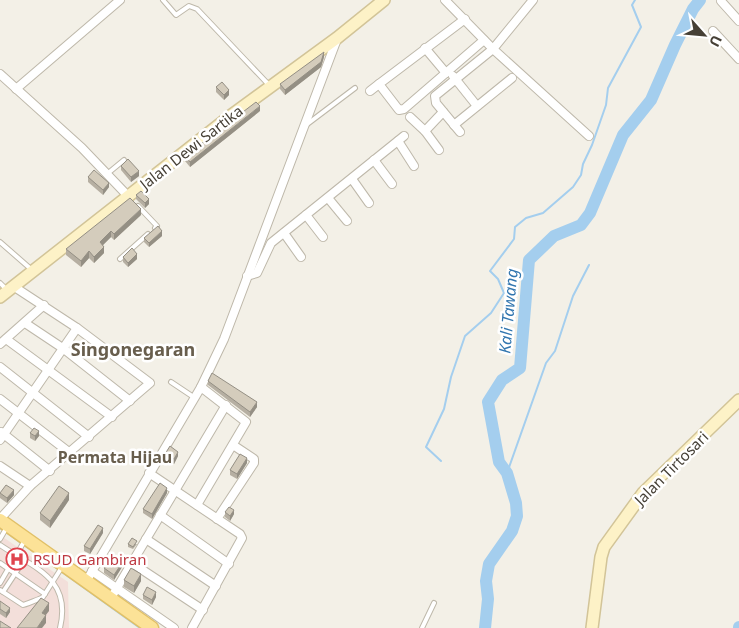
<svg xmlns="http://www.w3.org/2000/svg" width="739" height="628" font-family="'Noto Sans',sans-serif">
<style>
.medical{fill:#f3dfda}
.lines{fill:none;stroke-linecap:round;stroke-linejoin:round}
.stream{stroke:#a4ceee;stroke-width:2}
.river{stroke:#a4ceee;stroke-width:12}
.lane-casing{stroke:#beb8aa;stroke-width:6}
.street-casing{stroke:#beb8aa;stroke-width:10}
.secondary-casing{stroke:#d2c498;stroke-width:14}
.primary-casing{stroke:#e1c067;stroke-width:15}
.lane{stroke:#fff;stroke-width:4}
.street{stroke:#fff;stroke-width:8}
.secondary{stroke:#fdf2c7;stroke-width:11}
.primary{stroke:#fce297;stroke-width:12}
.wall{fill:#b6afa2}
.shaded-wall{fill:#948f84}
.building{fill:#d4ccbc;stroke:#948f84}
.labels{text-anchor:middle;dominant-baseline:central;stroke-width:5;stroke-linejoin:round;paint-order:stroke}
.street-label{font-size:15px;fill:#464036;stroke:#fff}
.health-label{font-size:15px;fill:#be3a42;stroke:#fff;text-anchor:start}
.water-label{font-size:16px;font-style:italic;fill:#3276af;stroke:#fff}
.neighbourhood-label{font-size:16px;font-weight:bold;fill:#685e4d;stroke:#fff}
.quarter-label{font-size:18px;font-weight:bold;fill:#685e4d;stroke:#fff}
</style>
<rect width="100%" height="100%" fill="#f3f0e7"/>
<polygon class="medical" points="0,535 68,582 69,628 0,628"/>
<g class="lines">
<g class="stream">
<polyline points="441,461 426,447 444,409 451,377 465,336 491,313 504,293 498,279 490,271 514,239 515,227 526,218 543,213 573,187 581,175 583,164 592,145 606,105 608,88 641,27 632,5 635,0"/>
<polyline points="507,473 546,363 555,351 573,296 589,265"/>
<polyline points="0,528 3,530"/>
<polyline points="6,532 21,543"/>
<polyline points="23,544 140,628"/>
</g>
<g class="river">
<polyline points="485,628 488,599 486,581 489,564 512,531 517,516 516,503 507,473 499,462 488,402 502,380 520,368 529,260 554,236 581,225 590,213 623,135 651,100 675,45 693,9 700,0"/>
<polyline points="739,628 739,627"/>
</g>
<g class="lane-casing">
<g id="lane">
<polyline points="163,0 176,15 189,6 197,9 269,85"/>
<polyline points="306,125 355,88"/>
<polyline points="107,174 124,160"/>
<polyline points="138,206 157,226 155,228"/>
<polyline points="0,242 32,270"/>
<polyline points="120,259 148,234"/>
<polyline points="0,283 6,289"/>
<polyline points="171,382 195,398"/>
<polyline points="0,539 7,527"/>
<path d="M0,545c34,23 72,33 60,83"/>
<polyline points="0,563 45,594"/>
<polyline points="0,583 25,540"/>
<path d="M0,590l23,15c1,0 19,-7 20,-8l19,-30"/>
<polyline points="3,592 24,560"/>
<polyline points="422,628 434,603"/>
</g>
</g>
<g class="street-casing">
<g id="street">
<polyline points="445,0 493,49 589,136"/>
<polyline points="721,1 739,21"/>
<polyline points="465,19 379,84 399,110 404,109 484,40"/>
<polyline points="713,31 739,59"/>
<polyline points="425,48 446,73"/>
<polyline points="0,74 82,148 127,195"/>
<polyline points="453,76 477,106"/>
<polyline points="16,89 120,0"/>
<polyline points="370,91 379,84"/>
<polyline points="410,117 425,131 439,150"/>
<polyline points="454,125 512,78"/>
<polyline points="425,131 443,112"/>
<polyline points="460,132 436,103 435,96 493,49 533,0"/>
<polyline points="398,141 414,166"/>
<polyline points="374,160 392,184"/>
<polyline points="352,179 369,203"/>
<polyline points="328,198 347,221"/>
<polyline points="306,215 323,237"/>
<polyline points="284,233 301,257"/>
<polyline points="247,276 257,273 271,243 404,136"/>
<polyline points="25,323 64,349 130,401"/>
<polyline points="6,339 112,417"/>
<polyline points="0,344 44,305"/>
<polyline points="0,367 89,437"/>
<polyline points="201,387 224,339 337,39"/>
<polyline points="0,399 70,453"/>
<polyline points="1,432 50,471"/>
<polyline points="0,440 77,328"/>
<polyline points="0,466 30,486"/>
<polyline points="149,473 240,534 242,538 192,628"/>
<polyline points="160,515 229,564"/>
<polyline points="0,519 30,486 150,383 77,328 13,286"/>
<polyline points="217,519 254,463 254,459 233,445"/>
<polyline points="146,539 216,586"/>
<polyline points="132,563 203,610"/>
<polyline points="92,571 174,628"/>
<polyline points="87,580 201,387 246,422 197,505"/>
<polyline points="111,598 226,405"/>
</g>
</g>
<g class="secondary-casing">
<g id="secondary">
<polyline points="0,297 229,117 337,38 384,0"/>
<polyline points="592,628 601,557 604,547 643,493 739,400"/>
</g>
</g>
<g class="primary-casing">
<polyline id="primary" points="0,520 152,628"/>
</g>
<use href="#lane" class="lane"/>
<use href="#street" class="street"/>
<use href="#secondary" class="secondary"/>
<use href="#primary" class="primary"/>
</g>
<g class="wall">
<polygon points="324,57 321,67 285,95 280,89 280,84"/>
<polygon points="216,87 229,95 224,100 216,92"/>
<polygon points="260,111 190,167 185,161 185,156"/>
<polygon points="121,166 139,176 131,182 121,170"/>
<polygon points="88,177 109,187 103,195 88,182"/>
<polygon points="136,195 149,204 145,208 136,199"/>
<polygon points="141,215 114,240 111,237 103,245 104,253 94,263 89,258 81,267 66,255 66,249"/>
<polygon points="162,236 149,247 144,242 144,238"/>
<polygon points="123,257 137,259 128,267 123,262"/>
<polygon points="208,381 257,407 250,417 208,385"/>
<polygon points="30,433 39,436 35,441 30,438"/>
<polygon points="165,454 178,456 174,464 165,459"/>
<polygon points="247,463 237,479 230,475 230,470"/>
<polygon points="0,493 14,495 7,503 0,498"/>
<polygon points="167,493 152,519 143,513 143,509"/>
<polygon points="69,500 50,528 40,520 40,513"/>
<polygon points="225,512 234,514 230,521 225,517"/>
<polygon points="103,533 90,554 84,551 84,546"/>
<polygon points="128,544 137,544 133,549 128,547"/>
<polygon points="122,567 114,580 104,573 104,568"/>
<polygon points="124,580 141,581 134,593 124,587"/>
<polygon points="143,595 156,597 152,605 143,599"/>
<polygon points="0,601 10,612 6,618 0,614"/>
</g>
<g class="shaded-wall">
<polygon points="324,52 324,57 321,67 285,95 285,90"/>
<polygon points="229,90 229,95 224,100 224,95"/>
<polygon points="260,106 260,111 190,167 190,162"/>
<polygon points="139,171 139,176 131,182 131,177"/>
<polygon points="109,183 109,187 103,195 103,190"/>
<polygon points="149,199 149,204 145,208 145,203"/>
<polygon points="141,209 141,215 114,240 114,234"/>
<polygon points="111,231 111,237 100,248 100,242"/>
<polygon points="162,231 162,236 149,247 149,243"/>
<polygon points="104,247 104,253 94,263 94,257"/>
<polygon points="89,251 89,258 81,267 81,261"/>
<polygon points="137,254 137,259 128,267 128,263"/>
<polygon points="257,402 257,407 250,417 250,412"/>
<polygon points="39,431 39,436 35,441 35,436"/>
<polygon points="178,452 178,456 174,464 174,459"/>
<polygon points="247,458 247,463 237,479 237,474"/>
<polygon points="167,488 167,493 152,519 152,514"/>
<polygon points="14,490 14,495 7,503 7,498"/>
<polygon points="69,493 69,500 50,528 50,521"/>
<polygon points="234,510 234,514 230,521 230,516"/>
<polygon points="103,528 103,533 90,554 90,549"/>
<polygon points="122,563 122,567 114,580 114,575"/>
<polygon points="141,574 141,581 134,593 134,586"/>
<polygon points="156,592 156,597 152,605 152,600"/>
<polygon points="49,603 49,611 42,620 42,613"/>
<polygon points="10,608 10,612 6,618 6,613"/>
<polygon points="46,615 46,623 42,628 37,628"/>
</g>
<g class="building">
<polygon points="324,52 321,62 285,90 280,84"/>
<polygon points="222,82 229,90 224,95 216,87"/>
<polygon points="256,102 260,106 190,162 185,156"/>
<polygon points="128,159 139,171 131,177 121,166"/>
<polygon points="94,170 109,183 103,190 88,177"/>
<polygon points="141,191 149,199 145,203 136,195"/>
<polygon points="130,198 141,209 114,234 111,231 100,242 104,247 94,257 89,251 81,261 66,249"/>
<polygon points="158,226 162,231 149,243 144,238"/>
<polygon points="132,248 137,254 128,263 123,257"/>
<polygon points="212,373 257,402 250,412 208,381"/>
<polygon points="34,428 39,431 35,436 30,433"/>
<polygon points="170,446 178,452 174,459 165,454"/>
<polygon points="240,454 247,458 237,474 230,470"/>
<polygon points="160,483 167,488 152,514 143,509"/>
<polygon points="6,485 14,490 7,498 0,493"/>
<polygon points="59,486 69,493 50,521 40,513"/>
<polygon points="229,507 234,510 230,516 225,512"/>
<polygon points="98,525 103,528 90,549 84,546"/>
<polygon points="132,538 137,541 133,547 128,544"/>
<polygon points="112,556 122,563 114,575 104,568"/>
<polygon points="131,568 141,574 134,586 124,580"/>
<polygon points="147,587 156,592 152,600 143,595"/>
<polygon points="41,598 49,603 42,613 46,615 37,628 17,628"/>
<polygon points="0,601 10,608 6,613 0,609"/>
<polygon points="0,621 11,628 0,628"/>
</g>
<defs>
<g id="hospital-ring" transform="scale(1.125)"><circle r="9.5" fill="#fff" stroke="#e0444e" stroke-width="1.5"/><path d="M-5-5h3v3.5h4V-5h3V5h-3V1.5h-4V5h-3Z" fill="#e0444e"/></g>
</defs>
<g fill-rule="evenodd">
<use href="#hospital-ring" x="17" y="559"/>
</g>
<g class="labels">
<g class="street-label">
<text transform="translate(191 147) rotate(-38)">Jalan Dewi Sartika</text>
<text transform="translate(671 468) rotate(-45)">Jalan Tirtosari</text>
</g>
<g class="health-label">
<text x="33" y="559">RSUD Gambiran</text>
</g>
<g class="water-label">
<text transform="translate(508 311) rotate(-85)">Kali Tawang</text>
</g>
<g class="neighbourhood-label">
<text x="115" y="457">Permata Hijau</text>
</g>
<g class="quarter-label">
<text x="133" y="349">Singonegaran</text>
</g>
</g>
<g transform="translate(704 35) rotate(117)" stroke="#ffffff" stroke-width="4" paint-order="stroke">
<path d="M0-4L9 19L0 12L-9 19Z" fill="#464036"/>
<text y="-8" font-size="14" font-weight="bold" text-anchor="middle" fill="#464036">U</text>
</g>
</svg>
